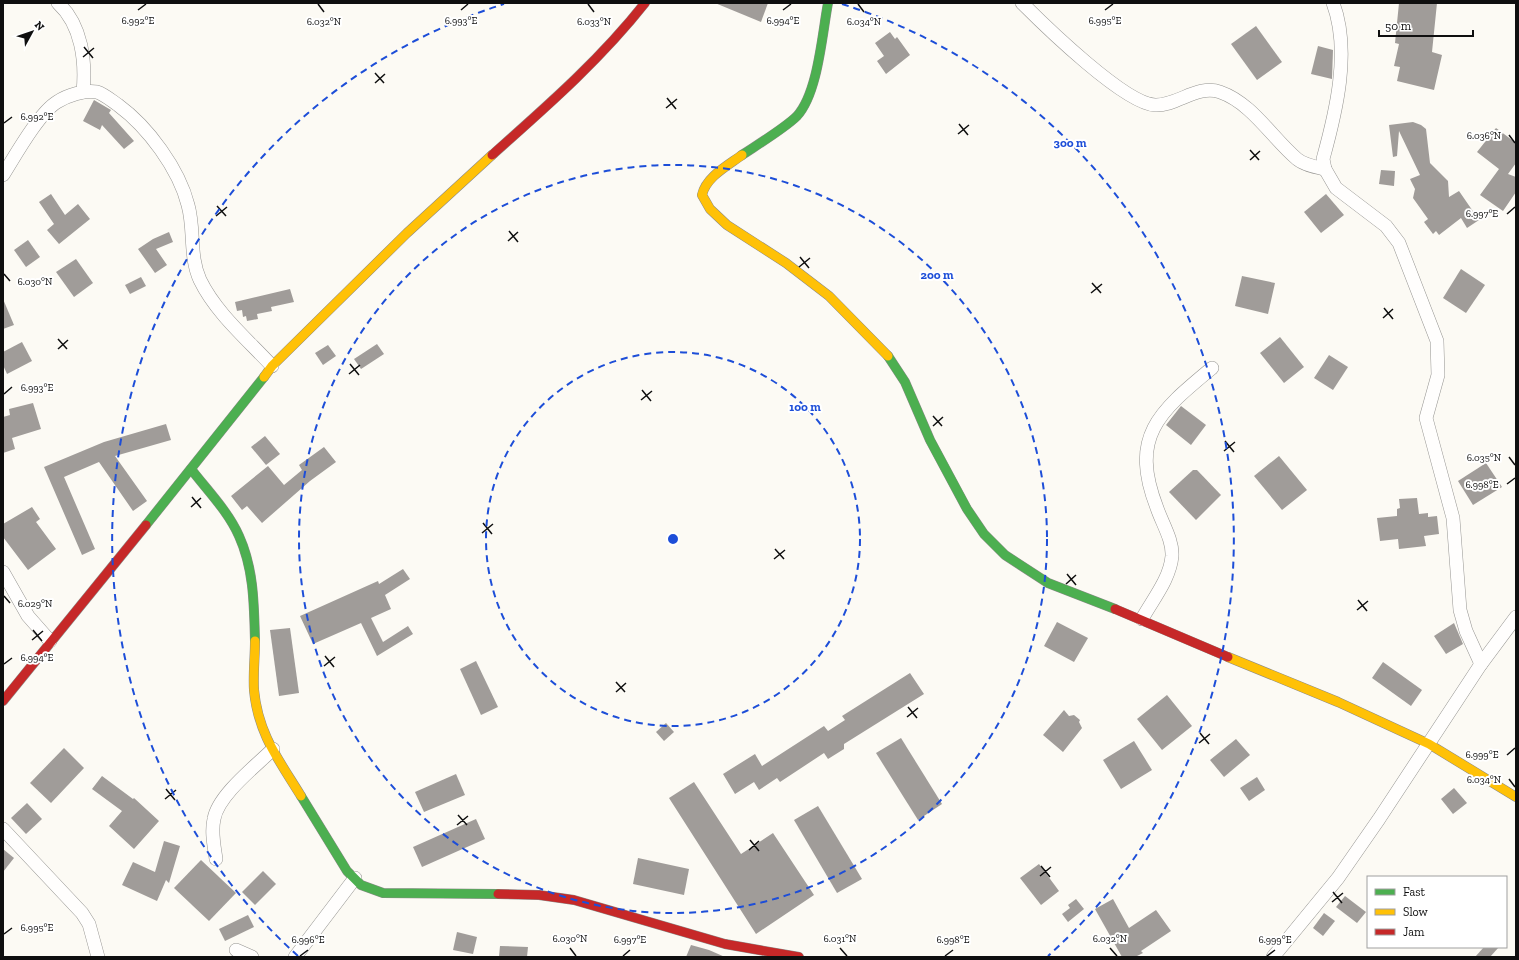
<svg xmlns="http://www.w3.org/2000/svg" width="1519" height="960" font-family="'Zilla Slab',serif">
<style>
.building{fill:#a09c99}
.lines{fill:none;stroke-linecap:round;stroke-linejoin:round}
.street-casing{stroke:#969592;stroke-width:14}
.fast-casing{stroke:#8c8b89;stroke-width:10}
.slow-casing{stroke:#8c8b89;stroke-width:10}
.jam-casing{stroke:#8c8b89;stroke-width:10}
.street{stroke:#fffefd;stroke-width:13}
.fast{stroke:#4caf50;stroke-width:9}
.slow{stroke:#ffc107;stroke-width:9}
.jam{stroke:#c62828;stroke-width:9}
.ticks{fill:none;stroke:#0f0f0f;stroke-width:1.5}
.ring{fill:none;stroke:#1d4ed8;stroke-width:2;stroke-dasharray:7 5}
.ticks-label{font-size:10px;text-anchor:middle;fill:#0f0f0f;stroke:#fff;stroke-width:4;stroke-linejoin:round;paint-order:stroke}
.centre{fill:#1d4ed8;stroke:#fff;stroke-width:2}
.ring-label{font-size:12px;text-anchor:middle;font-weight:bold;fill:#1d4ed8;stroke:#fff;stroke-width:4;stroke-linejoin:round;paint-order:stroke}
</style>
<rect width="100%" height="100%" fill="#fcfaf4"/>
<g class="building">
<polygon points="715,3 768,3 761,22"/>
<polygon points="1399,3 1437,3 1432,52 1442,55 1434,90 1397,81 1400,67 1394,66 1399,44 1395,43"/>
<polygon points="1256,26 1282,62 1257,80 1231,44"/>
<polygon points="890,32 895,39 897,37 910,55 886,74 877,61 884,56 875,43"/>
<polygon points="1318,46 1333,50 1332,79 1311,74"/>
<polygon points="94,100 111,110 109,113 134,141 124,149 102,125 100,130 83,121"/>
<polygon points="1413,122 1421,125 1426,129 1430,163 1448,181 1449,197 1459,191 1479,220 1467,228 1461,218 1439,235 1436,231 1433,234 1424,222 1428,219 1413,198 1415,189 1410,179 1420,175 1399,131 1397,156 1393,157 1389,125"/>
<polygon points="1496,128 1516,143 1516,163 1508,174 1516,177 1516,192 1503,211 1480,195 1499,169 1477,152"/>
<polygon points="1381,170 1395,171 1394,186 1379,184"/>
<polygon points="51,194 65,215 78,204 90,219 59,244 47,230 54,224 39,202"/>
<polygon points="1326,194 1344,215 1321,233 1304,212"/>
<polygon points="169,232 173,242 156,249 167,265 155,273 138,249 153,239"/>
<polygon points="28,240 40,257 26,267 14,250"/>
<polygon points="76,259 93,283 74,297 56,272"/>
<polygon points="1461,269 1485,285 1466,313 1443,298"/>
<polygon points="1242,276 1275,283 1268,314 1235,306"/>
<polygon points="141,277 146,286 130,294 125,285"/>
<polygon points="290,289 294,302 271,307 272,311 257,314 258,319 247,321 246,316 243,317 242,310 237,311 235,302"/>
<polygon points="3,299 14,325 3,329"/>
<polygon points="1280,337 1304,367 1284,383 1260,353"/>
<polygon points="22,342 32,361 7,374 3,365 3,352"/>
<polygon points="377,344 384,354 361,369 354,359"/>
<polygon points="328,345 336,356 323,365 315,353"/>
<polygon points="1329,355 1348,367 1333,390 1314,378"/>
<polygon points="33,403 41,429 12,438 15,449 3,453 3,417 10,415 9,409"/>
<polygon points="1181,406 1206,425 1191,445 1166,425"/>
<polygon points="166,424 171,440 115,456 147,501 133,511 99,462 64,477 95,549 82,555 44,467 104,442"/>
<polygon points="265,436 280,454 266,465 251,447"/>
<polygon points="324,447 336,462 310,481 262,523 247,506 242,510 231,496 268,466 284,485 302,470 299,465"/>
<polygon points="1279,456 1307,490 1282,510 1254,476"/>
<polygon points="1486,463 1502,487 1473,505 1458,481"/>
<polygon points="1193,470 1197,470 1221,495 1196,520 1169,492"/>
<polygon points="1417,498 1419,514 1428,513 1428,517 1437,516 1439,534 1424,536 1426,546 1399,549 1398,539 1380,541 1377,518 1397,516 1397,509 1400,508 1399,499"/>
<polygon points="32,507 40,519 36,522 56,549 28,570 3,537 3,524"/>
<polygon points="403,569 410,579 385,595 391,609 371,618 383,642 408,626 413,634 377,656 361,623 313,644 300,616 378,581 379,584"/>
<polygon points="1057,622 1088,638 1074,662 1044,646"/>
<polygon points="1454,623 1463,644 1446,654 1434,636"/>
<polygon points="290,628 299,693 279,696 270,630"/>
<polygon points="476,661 498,707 481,715 460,669"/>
<polygon points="1383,662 1422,690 1411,706 1372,678"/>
<polygon points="910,673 924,694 844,744 844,749 828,759 824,753 780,782 777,778 759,790 754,782 735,794 723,774 755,754 762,766 824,726 828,731 845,720 842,716"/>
<polygon points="1167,695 1192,726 1162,750 1137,719"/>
<polygon points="1064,710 1069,716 1074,715 1080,720 1079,722 1082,728 1063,752 1043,735"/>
<polygon points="666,723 674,732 664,741 656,732"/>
<polygon points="901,738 942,804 918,820 876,753"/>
<polygon points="1236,739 1250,755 1224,777 1210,760"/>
<polygon points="1134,741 1152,770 1121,789 1103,760"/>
<polygon points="64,748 84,768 51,803 30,783"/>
<polygon points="456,774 465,795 424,812 415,792"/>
<polygon points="102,776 133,799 134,798 159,821 134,849 109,826 122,811 92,789"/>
<polygon points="1257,777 1265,790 1249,801 1240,788"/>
<polygon points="694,782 741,854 773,833 814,895 756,934 669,798"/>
<polygon points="1454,788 1467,803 1453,814 1441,799"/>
<polygon points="27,803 42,819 26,834 11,818"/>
<polygon points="818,806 862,879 837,893 794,820"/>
<polygon points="476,819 485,839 422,867 413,847"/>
<polygon points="164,841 180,846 169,883 166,880 157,901 122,885 133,862 155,872"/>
<polygon points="3,849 14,858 3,872"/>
<polygon points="638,858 689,869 684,895 633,884"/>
<polygon points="201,860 236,893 209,921 174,888"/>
<polygon points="1039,864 1059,891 1041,905 1020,878"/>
<polygon points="263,871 276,884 255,905 242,892"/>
<polygon points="1345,896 1366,912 1357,923 1336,907"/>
<polygon points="1076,899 1084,909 1068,922 1062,914 1070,908 1068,905"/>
<polygon points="1113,899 1129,928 1156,910 1171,931 1141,951 1143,953 1135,957 1122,957 1095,909"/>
<polygon points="1324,913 1335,921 1323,936 1313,928"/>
<polygon points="248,915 254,927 225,941 219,929"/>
<polygon points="457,932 477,937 473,954 453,950"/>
<polygon points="691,945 709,950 725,957 686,957"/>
<polygon points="500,946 528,947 527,957 499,957"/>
<polygon points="1484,947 1499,947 1490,957 1475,957"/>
</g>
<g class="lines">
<g class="street-casing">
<g id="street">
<path d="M58,3c24,22 28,59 25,89"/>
<path d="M1022,3c23,23 103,101 133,102 22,1 43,-21 65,-13 32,11 52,46 77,67 7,6 19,8 28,10"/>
<path d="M1333,3c18,48 3,109 -10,156l2,10 11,19 50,38 13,17 38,98 1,34 -12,43 27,100 7,92 6,21 15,33"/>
<path d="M3,175c12,-19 36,-62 54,-73 11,-7 27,-12 40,-10 7,2 15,9 21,13 30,22 61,64 70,100 7,25 1,51 12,75 16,33 47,59 72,86"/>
<polyline points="3,572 28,616 50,641"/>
<path d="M1142,619c11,-20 28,-40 30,-63 1,-16 -10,-33 -15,-48 -28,-72 2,-96 55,-140"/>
<polyline points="3,829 82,913 89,924 98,957"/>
<path d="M216,859c-2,-14 -5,-27 -2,-40 4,-24 42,-53 59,-70"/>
<polyline points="236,950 252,957"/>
<polyline points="295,957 355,878"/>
<polyline points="1273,957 1338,878 1379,819 1481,664 1516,617"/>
</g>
</g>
<g class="fast-casing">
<g id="fast">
<path d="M742,155c15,-10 43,-27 55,-39 21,-23 25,-81 31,-113"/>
<polyline points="888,356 905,382 930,440 967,509 984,534 1005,555 1048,583 1115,609"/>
<path d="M191,469c16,21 37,42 48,67 15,33 15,69 16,105"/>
<polyline points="146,525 264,377"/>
<polyline points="301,796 347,871 361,885 383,893 498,894"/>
</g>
</g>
<g class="slow-casing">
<g id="slow">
<path d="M742,155c-15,11 -36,22 -40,40l8,14 17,16 59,38 43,33 59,60"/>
<polyline points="264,377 272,366 407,233 492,155"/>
<path d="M255,641c0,16 -2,33 -1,49 4,44 25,70 47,106"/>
<polyline points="1228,657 1338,702 1429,744 1516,797"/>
</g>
</g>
<g class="jam-casing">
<g id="jam">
<path d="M492,155c54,-48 108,-95 153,-152"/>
<polyline points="1115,609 1228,657"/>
<polyline points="3,701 146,525"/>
<polyline points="498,894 539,895 574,900 725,944 799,957"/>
</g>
</g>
<use href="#street" class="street"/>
<use href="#fast" class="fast"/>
<use href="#slow" class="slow"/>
<use href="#jam" class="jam"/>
</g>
<path class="ticks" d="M318,4l6,8M588,4l6,8M858,4l6,8M138,10l8,-6M461,10l7,-6M783,10l8,-6M1105,10l8,-6M84,47l9,11M83,57l11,-9M375,73l9,10M375,83l10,-9M667,98l9,11M666,108l11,-9M4,123l8,-6M959,124l9,11M958,134l11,-9M1509,135l6,8M1250,150l9,10M1250,160l10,-9M217,206l9,10M1507,214l8,-7M216,216l11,-9M509,231l9,11M508,241l10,-9M800,257l9,11M799,267l11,-9M4,274l6,7M1092,283l9,10M1091,293l11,-9M1384,308l9,11M1383,318l10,-9M58,339l9,10M58,349l10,-9M350,364l9,11M349,374l11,-9M642,390l9,11M4,394l8,-7M641,400l11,-9M933,416l9,10M933,426l10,-9M1225,441l9,11M1224,451l11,-9M1509,457l6,8M1507,484l8,-6M192,497l9,11M191,507l10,-9M483,523l9,11M482,533l11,-9M775,549l9,10M774,559l11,-9M1067,574l9,11M1066,584l10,-9M4,596l6,7M1358,600l9,11M1357,610l11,-9M33,630l9,11M32,640l11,-9M325,656l9,11M4,664l8,-6M324,666l11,-9M616,682l9,10M616,692l10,-9M908,707l9,11M907,717l11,-9M1200,733l9,11M1199,743l11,-9M1507,755l8,-7M1509,779l6,8M166,789l9,11M165,799l11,-9M458,815l9,10M457,825l11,-9M750,840l9,11M749,850l10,-9M1041,866l9,11M1040,876l11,-9M1333,892l9,11M1332,902l11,-9M4,934l8,-6M570,948l6,8M840,948l7,8M1110,948l7,8M300,956l8,-6M623,956l7,-6M945,956l8,-6M1267,956l8,-6"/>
<g class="ring">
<circle cx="673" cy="539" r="187"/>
<circle cx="673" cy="539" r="374"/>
<path d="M298 956A561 561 0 0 1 504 4M842 4A561 561 0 0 1 1048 956"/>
</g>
<g class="ticks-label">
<text x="138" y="24">6.992°E</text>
<text x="783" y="24">6.994°E</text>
<text x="1105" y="24">6.995°E</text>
<text x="461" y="24">6.993°E</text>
<text x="324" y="25">6.032°N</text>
<text x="594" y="25">6.033°N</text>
<text x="864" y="25">6.034°N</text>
<text x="37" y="120">6.992°E</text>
<text x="1484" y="139">6.036°N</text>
<text x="1482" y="217">6.997°E</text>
<text x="35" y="285">6.030°N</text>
<text x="37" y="391">6.993°E</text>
<text x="1484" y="461">6.035°N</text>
<text x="1482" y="488">6.998°E</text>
<text x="35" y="607">6.029°N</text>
<text x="37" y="661">6.994°E</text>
<text x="1482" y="758">6.999°E</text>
<text x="1484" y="783">6.034°N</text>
<text x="37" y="931">6.995°E</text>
<text x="570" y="942">6.030°N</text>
<text x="840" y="942">6.031°N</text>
<text x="1110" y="942">6.032°N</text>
<text x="308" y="943">6.996°E</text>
<text x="630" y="943">6.997°E</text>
<text x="953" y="943">6.998°E</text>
<text x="1275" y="943">6.999°E</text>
</g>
<circle cx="673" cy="539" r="6" class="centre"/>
<g class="ring-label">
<text x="1070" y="147">300 m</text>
<text x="937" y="279">200 m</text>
<text x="805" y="411">100 m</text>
</g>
<rect width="1519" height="960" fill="none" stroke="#0f0f0f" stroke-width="8"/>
<rect x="1367" y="876" width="140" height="72" fill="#ffffff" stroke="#9f9f9f"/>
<rect x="1375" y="889" width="20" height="6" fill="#4caf50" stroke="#9f9f9f"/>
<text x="1403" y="896" font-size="12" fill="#0f0f0f">Fast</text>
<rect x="1375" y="909" width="20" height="6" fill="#ffc107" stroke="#9f9f9f"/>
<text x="1403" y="916" font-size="12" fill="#0f0f0f">Slow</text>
<rect x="1375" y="929" width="20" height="6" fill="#c62828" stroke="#9f9f9f"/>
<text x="1403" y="936" font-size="12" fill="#0f0f0f">Jam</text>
<g transform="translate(32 32) rotate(50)" stroke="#ffffff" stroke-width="3" paint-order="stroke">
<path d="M0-3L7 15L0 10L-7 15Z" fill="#0f0f0f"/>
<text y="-6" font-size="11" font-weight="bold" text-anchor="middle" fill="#0f0f0f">N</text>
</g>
<path d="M1379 30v6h94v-6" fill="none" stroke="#0f0f0f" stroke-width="2"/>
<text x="1385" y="30" font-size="12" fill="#0f0f0f" stroke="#ffffff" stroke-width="3" paint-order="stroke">50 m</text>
</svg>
